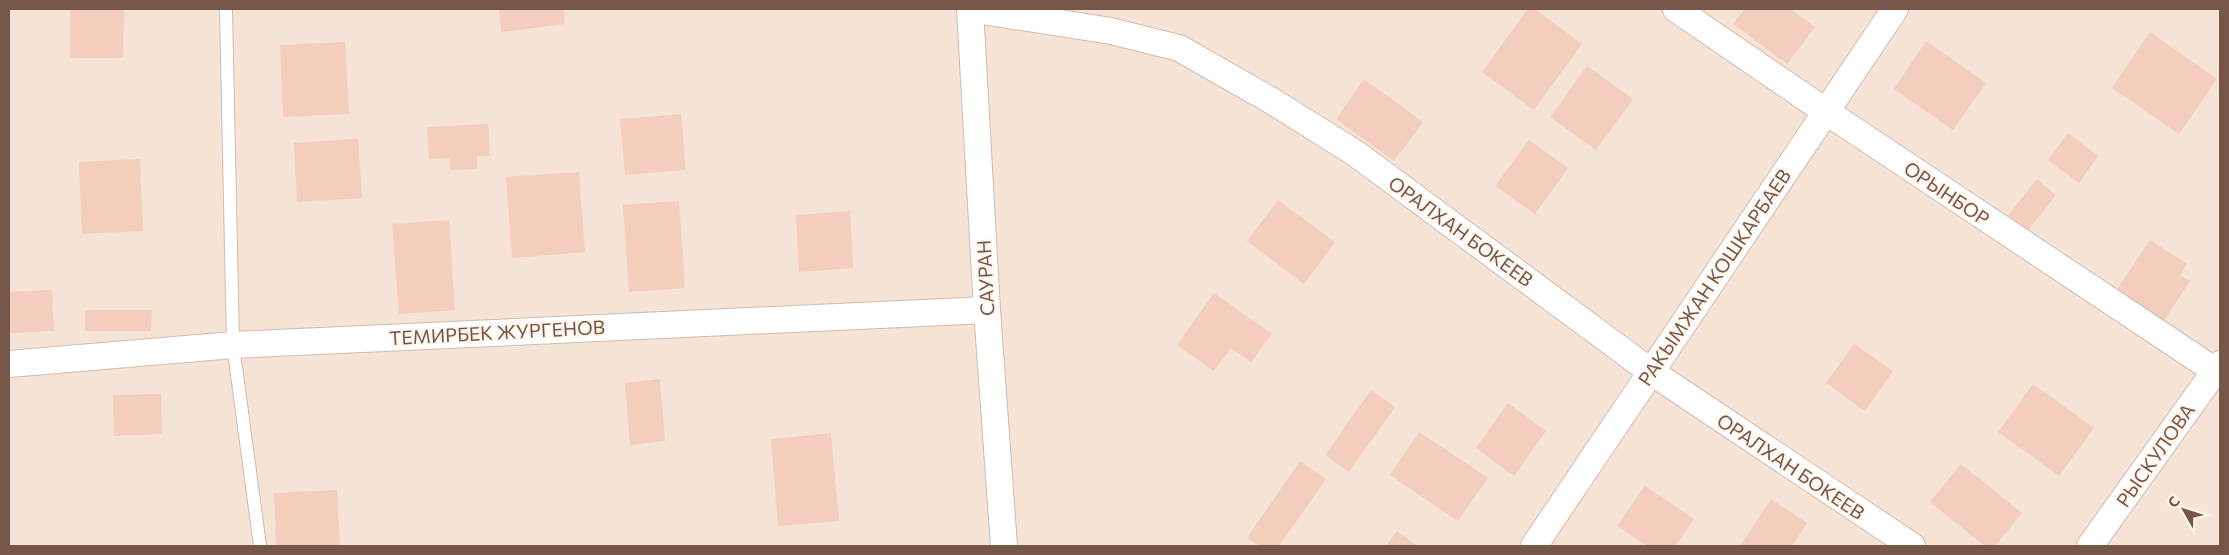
<svg xmlns="http://www.w3.org/2000/svg" width="2229" height="555" font-family="Commissioner,sans-serif">
<style>
.residential{fill:#f5e3d5}
.building{fill:#f3cdbe}
.lines{fill:none;stroke-linecap:round;stroke-linejoin:round}
.lane-casing{stroke:#d1bbaf;stroke-width:14}
.street-casing{stroke:#d1bbaf;stroke-width:28}
.lane{stroke:#fff;stroke-width:12}
.street{stroke:#fff;stroke-width:26}
.labels{text-anchor:middle;dominant-baseline:central;stroke-width:4;stroke-linejoin:round;paint-order:stroke}
.street-label{font-size:19px;fill:#77564a;stroke:#fff6ed}
</style>
<rect width="100%" height="100%" fill="#fdf2e7"/>
<rect class="residential" x="9" y="9" width="2211" height="537"/>
<g class="building">
<polygon points="70,9 124,9 123,58 70,58"/>
<polygon points="499,9 564,9 565,24 501,32"/>
<polygon points="1528,9 1535,9 1582,44 1534,110 1482,72"/>
<polygon points="1745,9 1790,9 1815,27 1787,64 1733,24"/>
<polygon points="2150,32 2217,79 2179,134 2112,88"/>
<polygon points="1926,41 1986,83 1953,130 1894,89"/>
<polygon points="345,42 349,114 283,117 280,45"/>
<polygon points="1587,66 1633,99 1596,150 1550,117"/>
<polygon points="1364,79 1423,122 1394,161 1336,119"/>
<polygon points="681,114 686,170 625,175 620,119"/>
<polygon points="488,124 490,156 477,156 477,169 450,170 450,158 429,159 427,127"/>
<polygon points="2068,133 2098,156 2079,183 2048,160"/>
<polygon points="358,139 362,198 297,202 294,143"/>
<polygon points="1529,140 1568,168 1535,214 1495,186"/>
<polygon points="140,159 143,231 82,234 79,162"/>
<polygon points="579,172 585,252 512,258 506,177"/>
<polygon points="2037,179 2056,195 2028,230 2008,215"/>
<polygon points="1278,200 1335,242 1304,284 1247,241"/>
<polygon points="679,201 685,288 629,292 623,205"/>
<polygon points="850,211 853,268 799,272 796,215"/>
<polygon points="449,220 455,310 399,314 392,224"/>
<polygon points="2150,240 2187,264 2180,275 2190,281 2163,322 2116,291"/>
<polygon points="52,290 54,331 9,333 9,292"/>
<polygon points="1214,293 1272,334 1251,362 1231,348 1214,371 1177,345"/>
<polygon points="85,310 152,310 151,331 85,331"/>
<polygon points="1854,344 1893,371 1865,411 1826,383"/>
<polygon points="660,379 665,441 630,445 625,383"/>
<polygon points="2033,384 2094,428 2059,476 1998,432"/>
<polygon points="1371,390 1395,407 1349,472 1325,455"/>
<polygon points="161,394 162,434 114,436 113,395"/>
<polygon points="1508,403 1546,431 1514,476 1476,448"/>
<polygon points="1419,432 1488,478 1458,521 1390,475"/>
<polygon points="831,433 839,521 778,526 771,439"/>
<polygon points="1300,461 1326,479 1279,546 1260,546 1247,538"/>
<polygon points="1961,464 2022,513 1995,546 1985,546 1930,502"/>
<polygon points="1645,486 1694,519 1675,546 1648,546 1617,526"/>
<polygon points="337,490 340,546 276,546 274,493"/>
<polygon points="1771,499 1807,523 1792,546 1740,546"/>
<polygon points="1397,531 1417,546 1386,546"/>
</g>
<g class="lines">
<g class="lane-casing">
<polyline id="lane" points="226,9 233,345 260,546"/>
</g>
<g class="street-casing">
<g id="street">
<polyline points="970,9 1111,31 1179,48 1272,101 1355,153 1650,371 1912,546"/>
<polyline points="970,9 987,310 1004,546"/>
<polyline points="1676,9 1825,111 2220,374"/>
<polyline points="9,364 233,345 987,310"/>
<polyline points="1534,546 1895,9"/>
<polyline points="2090,546 2220,364"/>
</g>
</g>
<use href="#lane" class="lane"/>
<use href="#street" class="street"/>
</g>
<g class="labels">
<g class="street-label">
<text transform="translate(1947 193) rotate(34)">ОРЫНБОР</text>
<text transform="translate(1461 231) rotate(36)">ОРАЛХАН БОКЕЕВ</text>
<text transform="translate(1714 277) rotate(-56)">РАКЫМЖАН КОШКАРБАЕВ</text>
<text transform="translate(985 278) rotate(-93)">САУРАН</text>
<text transform="translate(497 332) rotate(-3)">ТЕМИРБЕК ЖУРГЕНОВ</text>
<text transform="translate(2155 455) rotate(-55)">РЫСКУЛОВА</text>
<text transform="translate(1791 466) rotate(34)">ОРАЛХАН БОКЕЕВ</text>
</g>
</g>
<rect width="2229" height="555" fill="none" stroke="#77564a" stroke-width="20"/>
<g transform="translate(2184 510) rotate(309)" stroke="#fff6ed" stroke-width="4" paint-order="stroke">
<path d="M0-4L9 19L0 12L-9 19Z" fill="#77564a"/>
<text y="-8" font-size="14" font-weight="bold" text-anchor="middle" fill="#77564a">С</text>
</g>
</svg>
